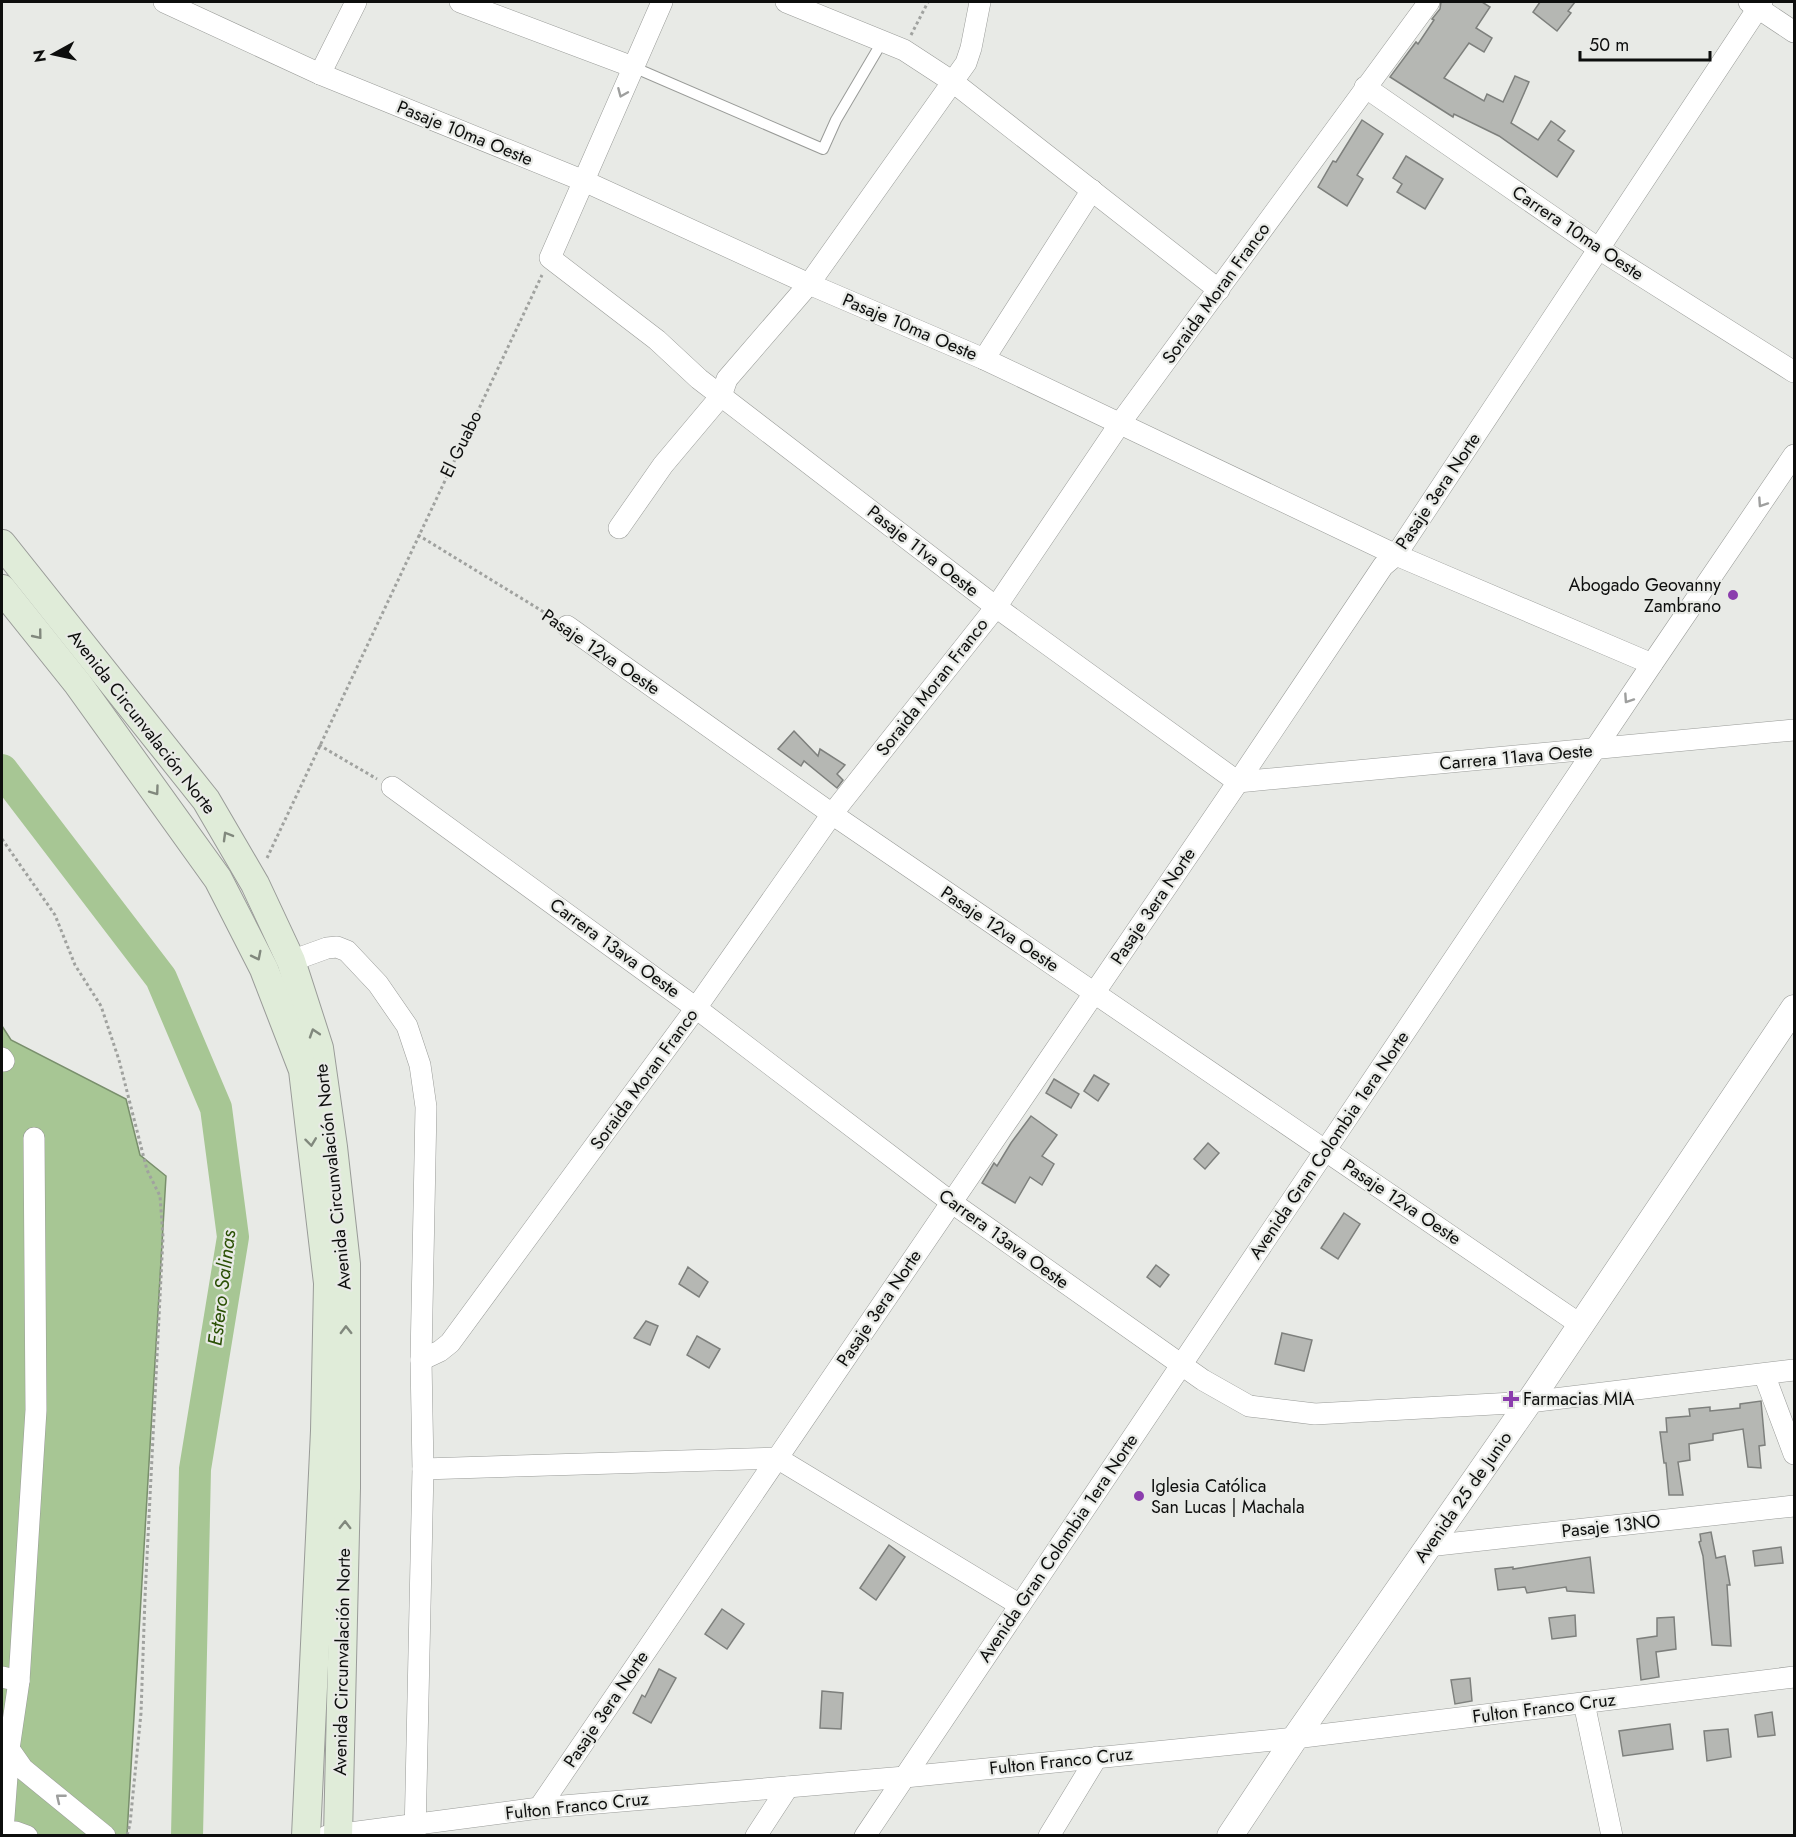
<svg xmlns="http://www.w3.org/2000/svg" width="1796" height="1837" font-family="Jost,sans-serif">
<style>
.water{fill:#a7c694;stroke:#798f6c;stroke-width:1.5}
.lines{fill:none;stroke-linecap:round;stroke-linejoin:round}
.river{stroke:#a7c694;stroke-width:32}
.building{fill:#b5b7b3;stroke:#7e807d;stroke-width:1.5}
.service-casing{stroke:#999b98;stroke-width:12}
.minor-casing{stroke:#999b98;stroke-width:22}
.tertiary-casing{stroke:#999b98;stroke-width:27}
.secondary-casing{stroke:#999b98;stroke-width:30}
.path{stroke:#a0a29f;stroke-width:3;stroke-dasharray:3 3;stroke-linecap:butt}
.service{stroke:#fff;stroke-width:10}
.minor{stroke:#fff;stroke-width:21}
.tertiary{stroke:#fff;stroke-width:26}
.secondary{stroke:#e0ecd9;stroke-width:28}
.oneway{stroke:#9e9f9e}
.oneway2{stroke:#81887d}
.poi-dot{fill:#8b3dad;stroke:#e8eae6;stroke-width:2}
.labels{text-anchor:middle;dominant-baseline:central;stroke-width:4.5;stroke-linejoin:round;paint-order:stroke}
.street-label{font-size:18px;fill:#0d0e0d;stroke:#e8eae6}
.poi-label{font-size:18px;fill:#0d0e0d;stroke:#e8eae6;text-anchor:start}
.water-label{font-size:20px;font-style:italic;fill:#2b5005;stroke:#e8eae6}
</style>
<rect width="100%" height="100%" fill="#e8eae6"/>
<polygon class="water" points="2,1026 11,1040 126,1099 140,1155 166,1176 127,1835 2,1835"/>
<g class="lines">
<polyline class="river" points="2,770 161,978 216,1108 233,1237 195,1469 187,1836"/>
</g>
<g class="building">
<polygon points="1441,2 1482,2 1490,7 1476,28 1492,38 1484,52 1469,43 1444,78 1484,101 1487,94 1503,102 1515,76 1529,82 1511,123 1538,140 1551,121 1565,131 1558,140 1574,151 1557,177 1499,136 1454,114 1453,117 1390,77 1416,42 1418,44 1434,20 1432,19 1440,9"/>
<polygon points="1540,2 1575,2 1568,11 1571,13 1557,31 1533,12"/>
<polygon points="1362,120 1383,134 1357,175 1363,179 1347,206 1318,187 1333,161 1336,162"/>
<polygon points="1406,156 1443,179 1425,209 1397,192 1402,184 1393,178"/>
<polygon points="794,731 818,756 820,749 845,765 837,774 843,780 837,788 804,761 801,766 778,749"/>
<polygon points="1094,1075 1109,1084 1098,1101 1084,1091"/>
<polygon points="1054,1079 1079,1094 1071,1108 1046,1093"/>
<polygon points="1031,1116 1057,1135 1042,1156 1054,1164 1042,1185 1030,1177 1015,1203 982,1183 994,1163 997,1166 1011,1143"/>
<polygon points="1208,1143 1219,1153 1205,1169 1194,1159"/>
<polygon points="1344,1213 1360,1224 1338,1259 1321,1248"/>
<polygon points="1156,1265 1169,1275 1160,1287 1147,1277"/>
<polygon points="688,1267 708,1282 699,1297 679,1284"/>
<polygon points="646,1321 658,1326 650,1345 634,1338"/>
<polygon points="1282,1333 1312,1340 1304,1371 1275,1364"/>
<polygon points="697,1336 720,1349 709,1368 687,1355"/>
<polygon points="1761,1401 1765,1445 1759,1446 1761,1468 1748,1467 1743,1429 1713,1434 1713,1440 1689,1444 1690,1460 1678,1462 1683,1495 1669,1495 1666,1463 1664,1463 1660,1432 1667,1432 1666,1418 1690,1416 1689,1409 1710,1407 1710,1411 1740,1408 1740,1404"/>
<polygon points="1711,1532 1716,1558 1725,1556 1730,1585 1727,1585 1731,1646 1712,1645 1703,1556 1699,1542 1701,1541 1700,1534"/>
<polygon points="889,1545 905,1557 876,1600 860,1588"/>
<polygon points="1781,1547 1783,1563 1755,1566 1753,1551"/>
<polygon points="1590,1557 1594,1593 1567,1591 1566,1587 1527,1593 1525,1587 1498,1590 1495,1569 1513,1567 1513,1569"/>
<polygon points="722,1609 744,1624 727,1649 705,1634"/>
<polygon points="1575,1615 1576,1636 1552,1639 1549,1618"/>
<polygon points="1674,1617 1676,1649 1656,1652 1659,1677 1641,1680 1637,1639 1657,1636 1657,1618"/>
<polygon points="659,1669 676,1678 651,1723 633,1713 642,1695 645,1697"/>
<polygon points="1470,1678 1472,1701 1455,1704 1451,1680"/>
<polygon points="822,1691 843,1693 841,1729 820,1728"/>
<polygon points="1772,1712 1775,1735 1758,1737 1755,1715"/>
<polygon points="1670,1724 1673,1749 1623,1756 1619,1731"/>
<polygon points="1728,1729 1731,1757 1707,1761 1704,1731"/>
</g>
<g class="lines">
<g class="service-casing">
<polyline id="service" points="633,67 823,149 836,120 882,42"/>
</g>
<g class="minor-casing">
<g id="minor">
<polyline points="164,2 320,74 584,181 809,284 984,359 1396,555 1652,664"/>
<polyline points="460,2 633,67"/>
<polyline points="662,2 550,258 657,340 699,379 996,607 1238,782 1794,730"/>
<polyline points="786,2 904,50 953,82 1219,290"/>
<polyline points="1749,2 1794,32"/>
<polyline points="320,74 356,2"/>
<polyline points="1365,87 1599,249 1794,372"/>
<polyline points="984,359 1092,190"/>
<polyline points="619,528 663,465 721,396 727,379 809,284 966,63 971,48 980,2"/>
<polyline points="567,626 832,814 1581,1325"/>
<polyline points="392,787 696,1008 951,1202 1203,1380 1249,1406 1315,1414 1529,1402 1794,1370"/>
<polyline points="291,961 327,948 337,947 347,951 378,984 407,1026 420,1065 426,1107 421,1360 423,1469 415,1836"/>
<polyline points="2,1058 4,1061"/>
<polyline points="421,1360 440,1351 450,1343 696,1008 832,814 996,607 1121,422 1429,2"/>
<polyline points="1764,1374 1794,1454"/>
<polyline points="423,1469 777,1458 1020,1605"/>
<polyline points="1428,1546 1794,1506"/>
<polyline points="2,1677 19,1681 9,1749 3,1831"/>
<polyline points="19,1681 36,1410 34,1138"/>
<polyline points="1584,1703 1612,1836"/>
<polyline points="9,1749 23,1769 105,1836"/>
<polyline points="539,1808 1238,782 1383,566 1396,555 1762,2"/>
<polyline points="2,1832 16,1832 27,1836"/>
<polyline points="327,1836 539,1808 905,1777 1295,1738 1794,1677"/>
<polyline points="756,1836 788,1787"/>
<polyline points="865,1836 1652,664 1794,455"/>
<polyline points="1049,1836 1097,1757"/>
</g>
</g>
<g class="tertiary-casing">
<polyline id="tertiary" points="1230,1836 1295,1738 1529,1402 1794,1008"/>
</g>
<g class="secondary-casing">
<g id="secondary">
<polyline points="2,544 206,800 255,884 291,961 319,1048 333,1147 346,1264 346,1488 338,1836"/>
<polyline points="2,589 78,684 218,879 264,969 303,1070 328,1283 325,1431 306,1836"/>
</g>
</g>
<g class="path">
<polyline points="911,35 928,2"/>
<polyline points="418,535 552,617"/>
<polyline points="319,745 377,779"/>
<polyline points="2,839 55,915 75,965 101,1006 119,1060 147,1170 160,1196 163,1237 145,1597 141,1713 130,1824 127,1836"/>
<polyline points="267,858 542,275"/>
</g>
<use href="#service" class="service"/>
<use href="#minor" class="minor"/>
<use href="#tertiary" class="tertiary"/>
<use href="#secondary" class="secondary"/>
</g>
<defs><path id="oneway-chevron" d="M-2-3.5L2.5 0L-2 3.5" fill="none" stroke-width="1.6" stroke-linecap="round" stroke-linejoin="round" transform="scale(1.5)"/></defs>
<g class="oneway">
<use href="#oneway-chevron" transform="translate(622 93) rotate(113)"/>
<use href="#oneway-chevron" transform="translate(1762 503) rotate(124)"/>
<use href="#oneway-chevron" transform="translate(1628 699) rotate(124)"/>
<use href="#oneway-chevron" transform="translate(60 1798) rotate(-141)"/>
</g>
<g class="oneway2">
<use href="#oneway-chevron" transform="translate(38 635) rotate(51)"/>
<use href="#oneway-chevron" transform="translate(155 791) rotate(54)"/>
<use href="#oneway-chevron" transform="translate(227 836) rotate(-120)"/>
<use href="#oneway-chevron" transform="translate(257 956) rotate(63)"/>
<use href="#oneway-chevron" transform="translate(314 1033) rotate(-108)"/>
<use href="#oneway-chevron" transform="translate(311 1142) rotate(83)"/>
<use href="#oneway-chevron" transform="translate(346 1330) rotate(-91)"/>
<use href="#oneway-chevron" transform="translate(345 1525) rotate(-89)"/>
</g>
<g class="poi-dot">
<circle cx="1733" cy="595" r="6"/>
<path d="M1508 1390h6v6h6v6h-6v6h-6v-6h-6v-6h6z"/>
<circle cx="1139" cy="1496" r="6"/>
</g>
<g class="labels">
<g class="street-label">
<text transform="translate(465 133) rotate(22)">Pasaje 10ma Oeste</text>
<text transform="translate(1578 233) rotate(34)">Carrera 10ma Oeste</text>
<text transform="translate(1216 293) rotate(-54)">Soraida Moran Franco</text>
<text transform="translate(910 327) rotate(23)">Pasaje 10ma Oeste</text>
<text transform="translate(461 444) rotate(-64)">El Guabo</text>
<text transform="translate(1438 491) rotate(-56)">Pasaje 3era Norte</text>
<text transform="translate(923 551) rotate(38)">Pasaje 11va Oeste</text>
<text transform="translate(601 652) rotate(34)">Pasaje 12va Oeste</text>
<text transform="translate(932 687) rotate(-52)">Soraida Moran Franco</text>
<text transform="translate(142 722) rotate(52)">Avenida Circunvalación Norte</text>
<text transform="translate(1516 757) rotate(-5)">Carrera 11ava Oeste</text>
<text transform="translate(1153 906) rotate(-56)">Pasaje 3era Norte</text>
<text transform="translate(1000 929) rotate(34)">Pasaje 12va Oeste</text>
<text transform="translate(615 948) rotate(36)">Carrera 13ava Oeste</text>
<text transform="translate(644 1079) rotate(-54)">Soraida Moran Franco</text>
<text transform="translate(1329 1145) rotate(-56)">Avenida Gran Colombia 1era Norte</text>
<text transform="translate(333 1177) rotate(-96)">Avenida Circunvalación Norte</text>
<text transform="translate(1402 1202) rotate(34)">Pasaje 12va Oeste</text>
<text transform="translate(1004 1239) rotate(36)">Carrera 13ava Oeste</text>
<text transform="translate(879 1308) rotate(-56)">Pasaje 3era Norte</text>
<text transform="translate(1463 1497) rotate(-55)">Avenida 25 de Junio</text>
<text transform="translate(1611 1526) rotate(-6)">Pasaje 13NO</text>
<text transform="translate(1058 1548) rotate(-56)">Avenida Gran Colombia 1era Norte</text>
<text transform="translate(342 1662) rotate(-89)">Avenida Circunvalación Norte</text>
<text transform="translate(1544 1708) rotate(-7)">Fulton Franco Cruz</text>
<text transform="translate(606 1709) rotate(-56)">Pasaje 3era Norte</text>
<text transform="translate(1061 1761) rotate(-6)">Fulton Franco Cruz</text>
<text transform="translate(577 1806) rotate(-6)">Fulton Franco Cruz</text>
</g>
<g class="poi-label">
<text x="1721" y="585" text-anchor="end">Abogado Geovanny<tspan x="1721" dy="21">Zambrano</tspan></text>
<text x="1523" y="1399">Farmacias MIA</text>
<text x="1151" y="1486">Iglesia Católica<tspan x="1151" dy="21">San Lucas | Machala</tspan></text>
</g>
<g class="water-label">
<text transform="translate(222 1288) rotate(-83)">Estero Salinas</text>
</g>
</g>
<rect width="1796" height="1837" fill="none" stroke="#0d0e0d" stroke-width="6"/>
<g transform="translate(54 54) rotate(262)" stroke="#e8eae6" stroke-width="4.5" paint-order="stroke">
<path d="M0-4.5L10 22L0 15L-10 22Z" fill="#0d0e0d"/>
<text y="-9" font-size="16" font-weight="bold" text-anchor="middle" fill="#0d0e0d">N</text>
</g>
<path d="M1580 51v9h130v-9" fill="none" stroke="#0d0e0d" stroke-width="3"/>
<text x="1589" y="51" font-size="18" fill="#0d0e0d" stroke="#e8eae6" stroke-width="4.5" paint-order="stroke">50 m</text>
</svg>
